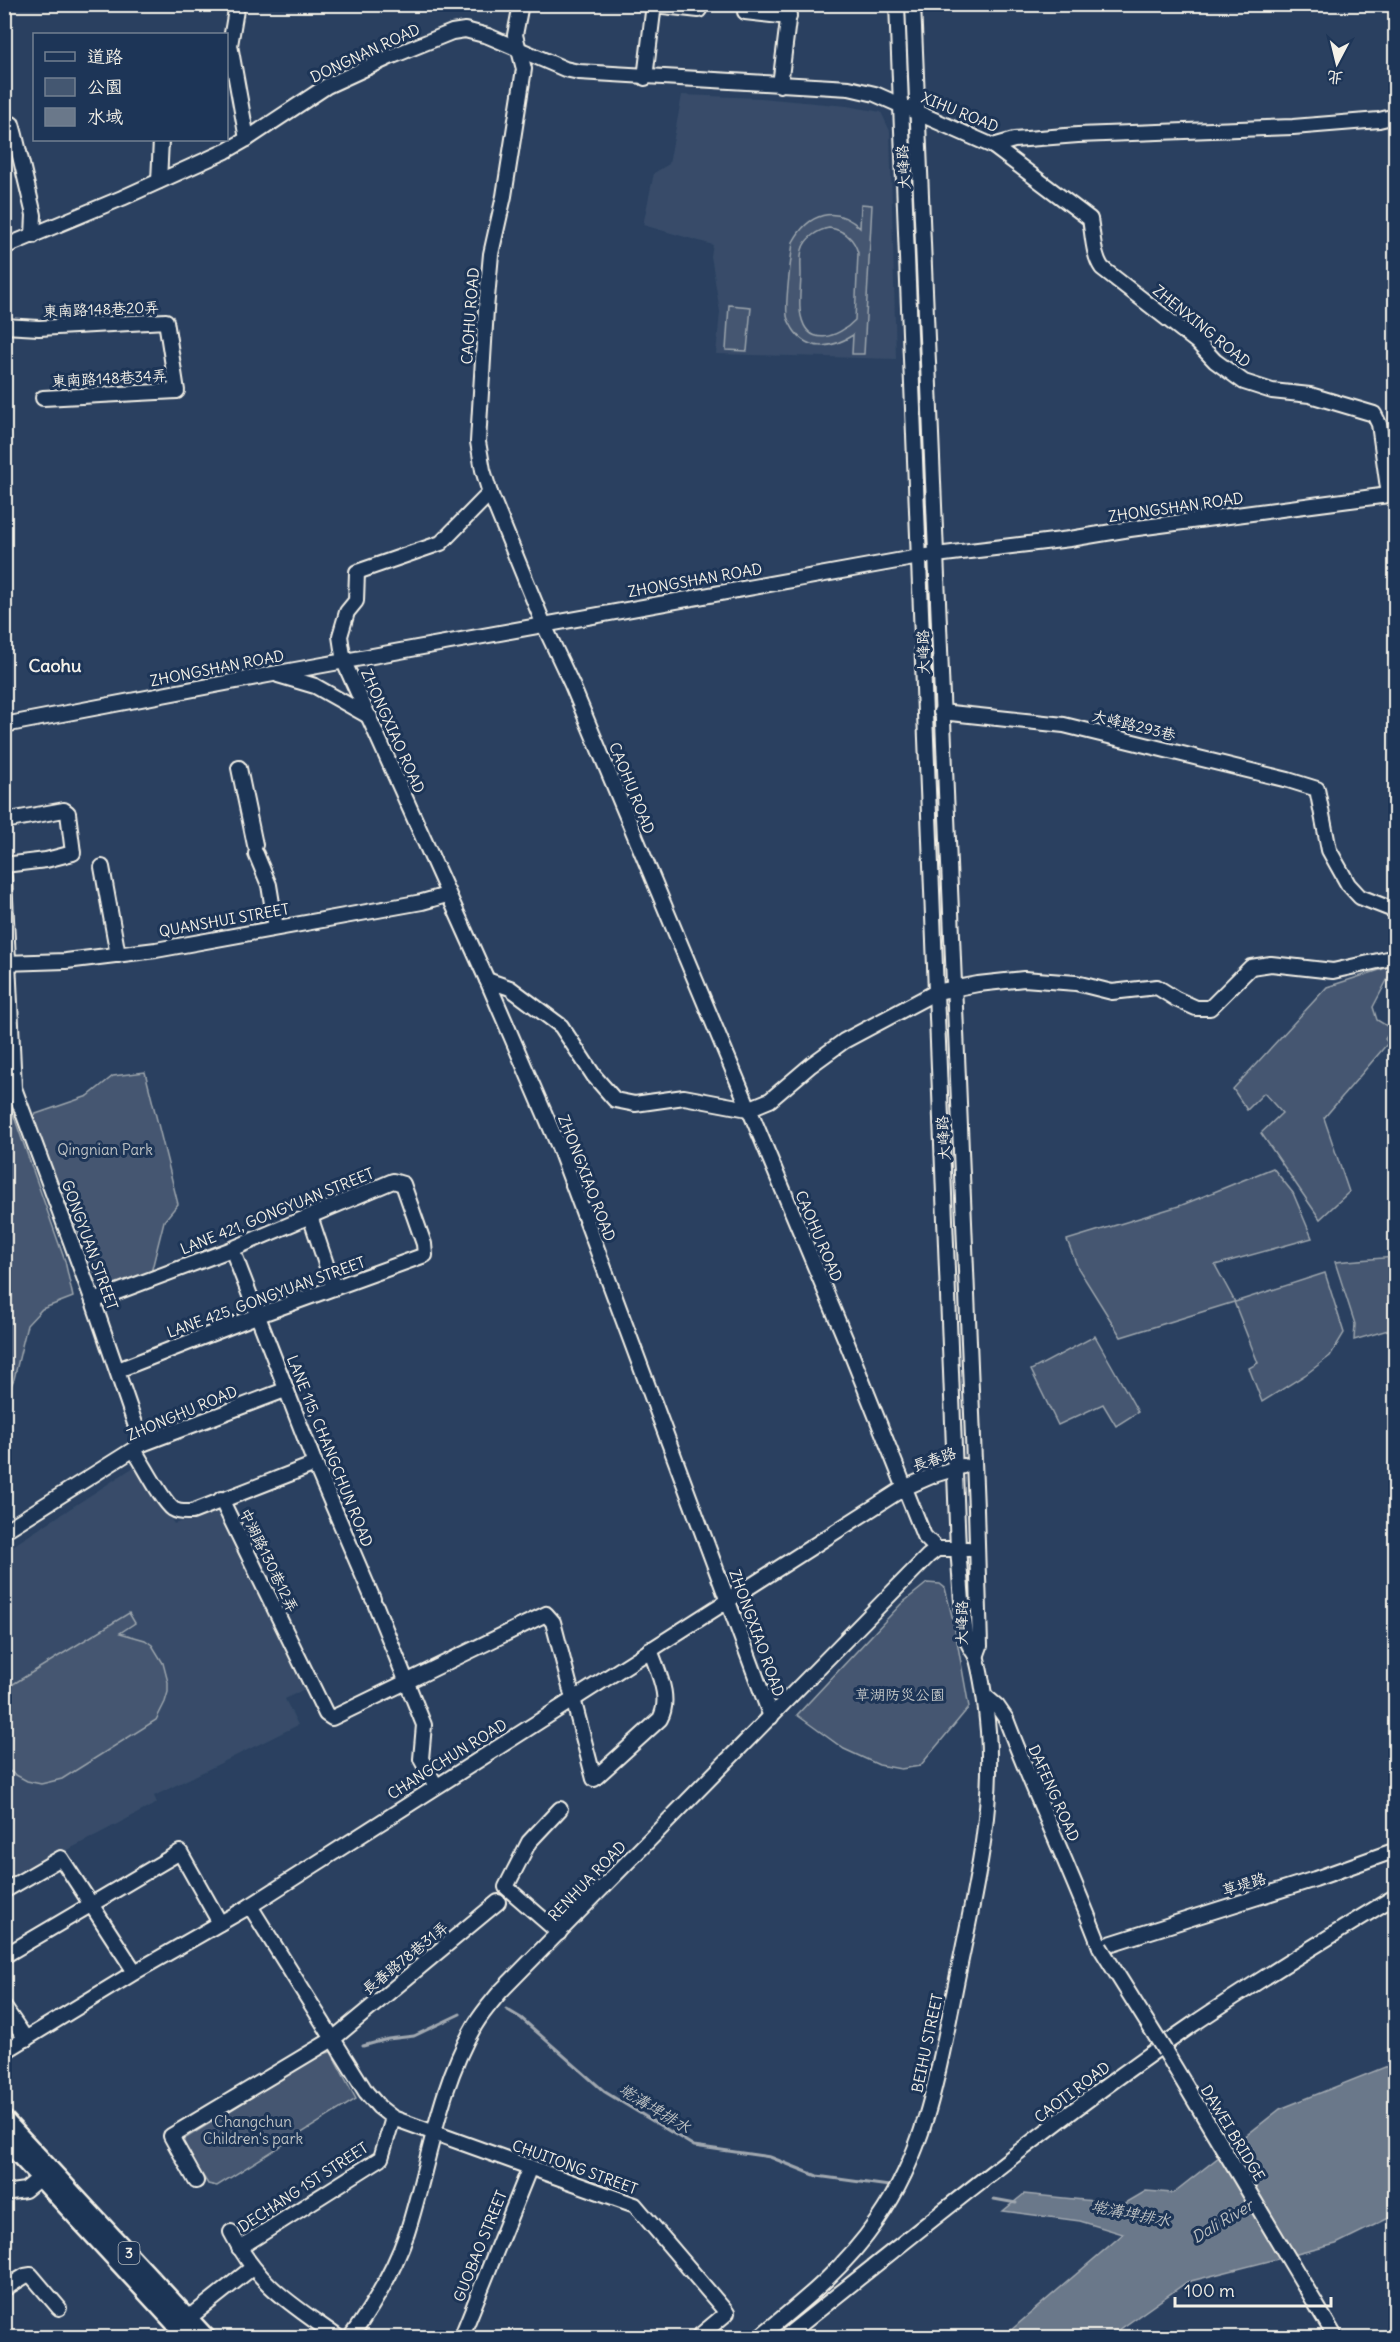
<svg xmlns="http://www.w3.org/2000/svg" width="1400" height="2342" font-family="Delius,'LXGW WenKai TC',sans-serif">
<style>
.built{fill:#374c69}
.green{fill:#445771;stroke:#9ca4ac;stroke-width:1.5;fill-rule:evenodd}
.water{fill:#6a788a;stroke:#a1a8b0;stroke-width:1.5}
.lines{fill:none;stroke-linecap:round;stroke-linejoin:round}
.stream{stroke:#a1a8b0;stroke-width:3}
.minor-casing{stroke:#f4f1e8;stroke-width:18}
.major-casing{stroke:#f4f1e8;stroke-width:21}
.minor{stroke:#1d3557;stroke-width:14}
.major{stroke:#1d3557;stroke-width:16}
.minor-bridge-casing{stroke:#f4f1e8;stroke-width:18;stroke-linecap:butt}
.minor-bridge{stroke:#1d3557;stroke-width:14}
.labels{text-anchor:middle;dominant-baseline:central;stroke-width:6;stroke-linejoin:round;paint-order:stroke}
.shield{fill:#1d3557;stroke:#b4b9bc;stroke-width:1.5}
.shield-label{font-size:14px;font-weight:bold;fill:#f4f1e8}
.street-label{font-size:15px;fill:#f4f1e8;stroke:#1d3557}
.park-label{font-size:15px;fill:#bfc3c4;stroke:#1d3557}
.water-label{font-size:16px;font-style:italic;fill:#bdc1c2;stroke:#1d3557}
.quarter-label{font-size:18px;font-weight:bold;fill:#f4f1e8;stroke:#1d3557}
</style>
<rect width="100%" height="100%" fill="#2a4060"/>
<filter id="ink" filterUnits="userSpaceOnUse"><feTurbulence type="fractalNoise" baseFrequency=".0167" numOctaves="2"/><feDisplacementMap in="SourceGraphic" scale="12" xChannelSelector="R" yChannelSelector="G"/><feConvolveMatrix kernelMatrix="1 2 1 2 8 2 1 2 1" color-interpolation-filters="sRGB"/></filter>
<g filter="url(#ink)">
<g class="built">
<polygon points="682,95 761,98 847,106 881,112 890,131 896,359 716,354 720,312 711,256 713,245 643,225 654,173 669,164"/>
<polygon points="137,1465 174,1524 216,1510 223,1511 308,1687 285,1699 298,1725 154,1796 157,1803 5,1883 5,1551"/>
</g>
<g class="green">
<path d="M861,204l11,1 -8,149h-12l1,-19c-20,13 -45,18 -60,-6 -2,-4 -5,-8 -6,-13 -2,-17 4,-55 6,-74 15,-28 42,-38 67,-14zM829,228c15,2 25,10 29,25l-3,67c-17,18 -47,28 -54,-4 -3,-13 0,-29 0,-42 0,-7 -1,-17 1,-24 3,-12 16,-20 27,-22z"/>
<polygon points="729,305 751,307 747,351 726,350"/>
<polygon points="1395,965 1373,1007 1377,1020 1392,1029 1385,1039 1388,1043 1324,1118 1349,1192 1320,1219 1261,1133 1282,1113 1264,1093 1247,1110 1233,1089 1327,987"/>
<polygon points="145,1072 178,1204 164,1221 151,1273 102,1289 30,1116 88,1096 113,1076"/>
<polygon points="5,1084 5,1091 65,1261 73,1297 42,1309 27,1325 14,1379 5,1399"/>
<polygon points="1273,1168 1293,1193 1312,1238 1215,1265 1235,1302 1325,1273 1344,1333 1330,1356 1305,1375 1262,1402 1249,1368 1258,1363 1234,1302 1121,1337 1078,1268 1067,1240 1182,1205"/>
<polygon points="1395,1257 1395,1328 1354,1340 1355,1324 1335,1262"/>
<polygon points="1095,1336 1138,1412 1116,1426 1103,1404 1058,1425 1031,1370"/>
<polygon points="927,1583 940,1584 945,1588 954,1624 969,1707 920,1766 901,1769 879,1765 844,1749 797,1715 901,1604"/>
<polygon points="129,1613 135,1623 120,1633 145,1640 152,1645 163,1663 168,1682 168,1692 165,1702 156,1720 62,1779 41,1784 27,1781 5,1769 5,1689"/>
<polygon points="331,2052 356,2099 217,2186 208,2184 181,2141 321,2054"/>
</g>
<polygon class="water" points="1395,2063 1395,2215 1336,2244 1187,2282 1109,2337 1003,2337 1123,2234 1080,2221 1003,2211 1024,2194 1124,2204 1146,2191 1173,2193 1280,2109"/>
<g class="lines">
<g class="stream">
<polyline points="506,2009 521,2018 605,2092 694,2146 770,2157 817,2176 889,2186"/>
<polyline points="363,2046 388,2039 414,2036 460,2014"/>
<polyline points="994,2199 1016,2203"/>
</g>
<g class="minor-casing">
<g id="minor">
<polyline points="237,4 230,45 247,139"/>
<polyline points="521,4 515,35 524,69 504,196 491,254 486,309 478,442 483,470 490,493 544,625 572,685 847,1343 924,1536 937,1549"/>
<polyline points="913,4 976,1509 980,1646 976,1657"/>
<polyline points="654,5 699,10"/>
<polyline points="745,12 789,17"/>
<polyline points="645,78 654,4"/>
<polyline points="780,85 790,4"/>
<polyline points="4,126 12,124 15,135 34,215 33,236"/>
<path d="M993,146l97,73c3,16 3,36 12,49l95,74 18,19 29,21 28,9 38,4 64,19 5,10 10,71"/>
<polyline points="159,181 161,140"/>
<polyline points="4,247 122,198 226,151 247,139 327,86 390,57 452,32 465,30 488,36 565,69 579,72 849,88 875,94 993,146 1014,140 1078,135 1293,127 1379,120 1396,116"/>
<polyline points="4,326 39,328 166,321 177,391 43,398"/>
<polyline points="490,493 441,543 357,572 356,601 347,612 340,636 344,662 487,980 559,1147 771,1717"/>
<polyline points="278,675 315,686 370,717"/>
<polyline points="941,712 1064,725 1288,780 1317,789 1329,850 1348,884 1360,897 1396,911"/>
<polyline points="4,725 273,674 919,557 1070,539 1130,529 1396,494"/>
<polyline points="239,768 255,845"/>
<polyline points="4,821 64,810 68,813 73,853 46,860 4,865"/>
<polyline points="256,854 269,885 276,928"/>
<polyline points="102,867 118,955"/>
<polyline points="4,877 14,1088 93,1301 142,1444"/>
<polyline points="4,963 66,961 156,950 422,902 447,895"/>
<polyline points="487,980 510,988 561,1026 594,1076 615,1100 635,1104 684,1097 748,1109 770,1100 811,1065 844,1041 936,992 978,984 1024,979 1076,983 1112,992 1157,987 1176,999 1196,1008 1210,1008 1251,967 1271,964 1333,971 1396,957"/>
<polyline points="310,1216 334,1288"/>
<polyline points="232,1249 315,1464 373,1599"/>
<polyline points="93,1301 232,1249 393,1181 403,1184 424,1244 425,1255 259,1315 118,1370"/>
<path d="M134,1450c9,13 28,51 39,59 6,4 13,3 19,3l123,-48"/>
<path d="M221,1499l105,215 6,4 214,-104 7,8 41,157 66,-60c12,-22 -3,-48 -10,-70"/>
<polyline points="4,1531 142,1444 285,1390"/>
<polyline points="376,1606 424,1725 421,1759 436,1786"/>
<path d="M984,1695l13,11 9,13c29,77 65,151 94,228l215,-68 81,-29"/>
<polyline points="4,1891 61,1858 135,1972"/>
<polyline points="250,1906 366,2092 379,2107 393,2118 635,2205 727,2313 697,2338"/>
<polyline points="559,1933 506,1887 529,1842 560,1809"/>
<polyline points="4,1956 180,1852 220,1923"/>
<polyline points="4,2007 26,2039"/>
<polyline points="1165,2051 1336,2338"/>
<polyline points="4,2052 135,1972 250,1906 904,1488 934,1475 963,1466"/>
<polyline points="196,2181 171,2136 333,2039 498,1902"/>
<polyline points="4,2193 25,2190 47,2172"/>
<path d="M231,2232c27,54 61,72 108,106"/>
<polyline points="239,2248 381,2158 393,2118"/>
<polyline points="4,2289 25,2276 31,2275 59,2308"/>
<polyline points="189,2318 252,2268"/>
<path d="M350,2338c23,-32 44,-67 57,-105 22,-68 31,-145 68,-208 7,-12 16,-22 25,-33l428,-436 9,-7h31"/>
<polyline points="461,2338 530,2167"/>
<path d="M758,2338c44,-36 87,-70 119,-117 53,-75 64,-165 82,-252 16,-78 35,-158 29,-238 -2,-24 -5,-49 -11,-72 -2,-7 -9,-12 -10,-20 -6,-29 -6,-60 -9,-90l-61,-1545"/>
<path d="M784,2338c134,-107 267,-216 408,-313 66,-45 135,-87 204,-129"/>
</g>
</g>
<g class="major-casing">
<g id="major">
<polyline points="4,2119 207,2338"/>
<polyline points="4,2139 188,2338"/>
</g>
</g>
<use href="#minor" class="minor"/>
<use href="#major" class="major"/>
<g class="minor-bridge-casing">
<polyline id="minor-bridge" points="1100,1947 1165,2051"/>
</g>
<use href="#minor-bridge" class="minor-bridge"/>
</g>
</g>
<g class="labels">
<rect class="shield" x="118.5" y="2242" width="21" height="22" rx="4.5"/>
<g class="shield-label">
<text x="129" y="2253">3</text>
</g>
<g class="street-label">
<text transform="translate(365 53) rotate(-25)">DONGNAN ROAD</text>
<text transform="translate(960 112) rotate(22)">XIHU ROAD</text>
<text transform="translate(903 167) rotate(-93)">大峰路</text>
<text transform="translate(101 309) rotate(-2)">東南路148巷20弄</text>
<text transform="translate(470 316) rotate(-86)">CAOHU ROAD</text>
<text transform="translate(1202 326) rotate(39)">ZHENXING ROAD</text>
<text transform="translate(109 378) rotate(-3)">東南路148巷34弄</text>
<text transform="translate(1176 507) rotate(-8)">ZHONGSHAN ROAD</text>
<text transform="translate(695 580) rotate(-10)">ZHONGSHAN ROAD</text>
<text transform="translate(923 652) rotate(-91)">大峰路</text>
<text transform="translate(217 668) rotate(-11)">ZHONGSHAN ROAD</text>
<text transform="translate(1134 725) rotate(14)">大峰路293巷</text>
<text transform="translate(393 731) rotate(66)">ZHONGXIAO ROAD</text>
<text transform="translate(632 788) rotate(68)">CAOHU ROAD</text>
<text transform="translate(224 920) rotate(-10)">QUANSHUI STREET</text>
<text transform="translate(943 1138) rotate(-93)">大峰路</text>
<text transform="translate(587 1178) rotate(69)">ZHONGXIAO ROAD</text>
<text transform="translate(277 1211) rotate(-22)">LANE 421, GONGYUAN STREET</text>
<text transform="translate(819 1236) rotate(67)">CAOHU ROAD</text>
<text transform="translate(90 1245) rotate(70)">GONGYUAN STREET</text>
<text transform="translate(266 1297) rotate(-20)">LANE 425, GONGYUAN STREET</text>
<text transform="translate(182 1413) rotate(-23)">ZHONGHU ROAD</text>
<text transform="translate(330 1451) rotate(68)">LANE 115, CHANGCHUN ROAD</text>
<text transform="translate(934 1459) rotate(-19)">長春路</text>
<text transform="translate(269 1560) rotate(64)">中湖路130巷12弄</text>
<text transform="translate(961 1623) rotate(-90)">大峰路</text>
<text transform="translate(757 1633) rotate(70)">ZHONGXIAO ROAD</text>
<text transform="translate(447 1759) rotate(-32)">CHANGCHUN ROAD</text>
<text transform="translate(1054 1793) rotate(66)">DAFENG ROAD</text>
<text transform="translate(587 1881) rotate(-46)">RENHUA ROAD</text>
<text transform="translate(1244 1884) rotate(-17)">草堤路</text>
<text transform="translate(405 1958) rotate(-39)">長春路78巷31弄</text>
<text transform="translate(927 2043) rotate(-78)">BEIHU STREET</text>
<text transform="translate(1072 2092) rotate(-37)">CAOTI ROAD</text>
<text transform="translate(1233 2133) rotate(59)">DAWEI BRIDGE</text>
<text transform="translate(575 2167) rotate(20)">CHUITONG STREET</text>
<text transform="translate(303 2187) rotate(-33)">DECHANG 1ST STREET</text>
<text transform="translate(480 2246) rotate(-68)">GUOBAO STREET</text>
</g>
<g class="park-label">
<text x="105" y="1149">Qingnian Park</text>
<text x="900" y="1694">草湖防災公園</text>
<text x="253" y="2121">Changchun<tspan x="253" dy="17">Children's park</tspan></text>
</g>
<g class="water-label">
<text transform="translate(655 2108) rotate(31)">墘溝埤排水</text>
<text transform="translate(1131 2213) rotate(11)">墘溝埤排水</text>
<text transform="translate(1222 2221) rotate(-31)">Dali River</text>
</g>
<g class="quarter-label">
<text x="55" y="665">Caohu</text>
</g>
</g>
<rect width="1400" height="2342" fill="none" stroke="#1d3557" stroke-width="24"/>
<rect x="12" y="12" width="1376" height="2318" fill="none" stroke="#f4f1e8" stroke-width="2" filter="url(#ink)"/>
<rect x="33" y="33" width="195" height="108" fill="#1d3557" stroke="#738091" stroke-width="1.5"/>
<rect x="45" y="52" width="30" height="9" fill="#1d3557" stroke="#738091" stroke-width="1.5"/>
<text x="87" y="63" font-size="18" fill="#f4f1e8">道路</text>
<rect x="45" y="78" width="30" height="18" fill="#445771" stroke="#738091" stroke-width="1.5"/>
<text x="87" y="93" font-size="18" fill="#f4f1e8">公園</text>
<rect x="45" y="108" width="30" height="18" fill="#6a788a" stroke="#738091" stroke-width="1.5"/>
<text x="87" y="123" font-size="18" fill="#f4f1e8">水域</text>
<g transform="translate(1337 63) rotate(187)" stroke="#1d3557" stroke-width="4.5" paint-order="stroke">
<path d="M0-4.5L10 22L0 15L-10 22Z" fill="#f4f1e8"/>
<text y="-9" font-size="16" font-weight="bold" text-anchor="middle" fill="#f4f1e8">北</text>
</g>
<path d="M1175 2297v9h156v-9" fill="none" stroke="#f4f1e8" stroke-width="3"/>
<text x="1184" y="2297" font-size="18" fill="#f4f1e8" stroke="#1d3557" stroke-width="4.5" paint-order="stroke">100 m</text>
</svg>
